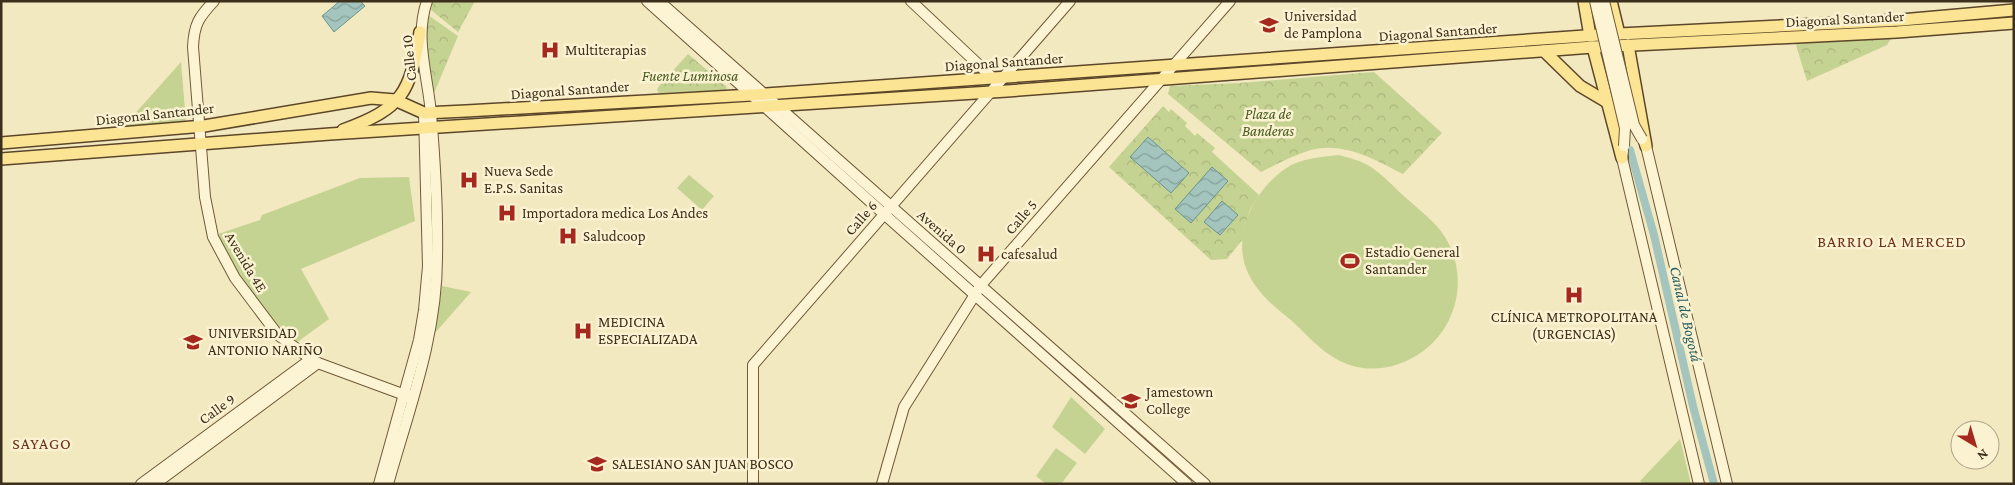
<svg xmlns="http://www.w3.org/2000/svg" width="2015" height="485" font-family="'Crimson Pro',serif">
<style>
.green{fill:#c5d392}
.forest{fill:url(#forest-crowns)}
.water{fill:url(#water-waves);stroke:#69948d}
.lines{fill:none;stroke-linecap:round;stroke-linejoin:round}
.canal{stroke:#a3c5be;stroke-width:8}
.secondary-casing{stroke:#705a39;stroke-width:12}
.primary-casing{stroke:#5c462a;stroke-width:14}
.secondary{stroke:#fdf4d4;stroke-width:10}
.primary{stroke:#fbe493;stroke-width:11}
.secondary-bridge-casing{stroke:#705a39;stroke-width:12;stroke-linecap:butt}
.secondary-bridge{stroke:#fdf4d4;stroke-width:10}
.labels{text-anchor:middle;dominant-baseline:central;stroke-width:5;stroke-linejoin:round;paint-order:stroke}
.poi-label{font-size:15px;fill:#3c2f1c;stroke:#faf2d0;text-anchor:start}
.street-label{font-size:15px;fill:#3c2f1c;stroke:#faf2d0}
.park-label{font-size:15px;font-style:italic;fill:#475b20;stroke:#faf2d0}
.neighbourhood-label{font-size:16px;letter-spacing:1px;fill:#6f3016;stroke:#faf2d0}
.water-label{font-size:16px;font-style:italic;fill:#295d5e;stroke:#faf2d0}
</style>
<defs>
<pattern id="forest-crowns" width="20" height="18" patternUnits="userSpaceOnUse" patternTransform="scale(1.25)"><rect width="20" height="18" fill="#c5d392"/><path d="M2 6a3 3 0 1 1 6 0M12 15a3 3 0 1 1 6 0" fill="none" stroke="#aab57d"/></pattern>
<pattern id="water-waves" width="16" height="10" patternUnits="userSpaceOnUse" patternTransform="scale(1.25)"><rect width="16" height="10" fill="#a3c5be"/><path d="M0 5q4-4 8 0t8 0" fill="none" stroke="#86a09a"/></pattern>
</defs>
<rect width="100%" height="100%" fill="#f3e9c0"/>
<g class="green">
<polygon points="181,62 186,122 124,126"/>
<path d="M1339,155c11,3 23,6 32,12 12,8 23,20 34,30 14,13 30,24 40,40 24,39 13,89 -23,115 -28,20 -64,23 -92,3 -14,-9 -25,-22 -37,-33 -17,-14 -34,-27 -44,-47 -19,-37 4,-84 36,-106 15,-11 36,-12 54,-14z"/>
<polygon points="689,175 714,196 702,210 677,188"/>
<polygon points="409,177 415,221 301,269 329,319 296,343 278,328 247,293 218,234 260,220 262,215 360,178"/>
<polygon points="442,286 471,292 435,333"/>
<polygon points="1071,397 1105,429 1085,454 1052,427"/>
<polygon points="1680,439 1691,484 1644,484 1640,481"/>
<polygon points="1056,448 1077,463 1061,484 1046,484 1036,476"/>
</g>
<g class="forest">
<polygon points="433,1 475,1 458,32 431,10"/>
<polygon points="428,15 458,36 432,98 424,56"/>
<polygon points="1893,35 1887,45 1807,81 1795,42"/>
<polygon points="688,54 726,86 727,89 724,90 659,93 657,90 659,86"/>
<path d="M1374,72l68,61 -39,41c-27,-14 -60,-33 -92,-24 -17,5 -34,14 -50,22l-93,-78 2,-8 70,-3z"/>
<polygon points="1163,106 1169,112 1171,109 1187,123 1185,126 1195,136 1197,133 1215,148 1212,152 1259,195 1250,210 1245,225 1243,239 1227,259 1211,260 1109,167"/>
</g>
<g class="water">
<polygon points="340,1 360,1 365,6 334,32 322,16"/>
<polygon points="1148,137 1189,173 1171,193 1130,157"/>
<polygon points="1212,167 1228,181 1191,223 1175,209"/>
<polygon points="1222,201 1238,215 1220,235 1204,222"/>
</g>
<g class="lines">
<polyline class="canal" points="1630,150 1654,235 1693,406 1714,484"/>
<g class="secondary-casing">
<g id="secondary">
<path d="M214,1c-15,16 -20,23 -21,46l12,150 8,40 22,41 43,57 33,24 7,4 95,35"/>
<polyline points="647,1 884,214 1187,484"/>
<polyline points="659,1 1205,484"/>
<polyline points="911,1 996,81"/>
<polyline points="1643,140 1646,146 1727,484"/>
<polyline points="1623,151 1622,158 1699,484"/>
<polyline points="141,484 311,359"/>
<polyline points="155,484 318,363"/>
<polyline points="379,484 419,340 424,310 428,266 424,113"/>
<path d="M388,484c21,-75 49,-148 49,-226 1,-48 -2,-97 -6,-144 -3,-38 -17,-76 -4,-113"/>
<polyline points="753,484 753,365 1070,1"/>
<polyline points="882,484 904,407 981,285 1230,1"/>
</g>
</g>
<g class="primary-casing">
<g id="primary">
<polyline points="1584,1 1590,36"/>
<polyline points="1611,1 1619,34"/>
<polyline points="1628,45 1646,146"/>
<polyline points="1593,47 1622,158"/>
<polyline points="1544,51 1580,86 1607,102"/>
<path d="M343,130c60,-22 67,-37 77,-98"/>
<polyline points="1,143 204,126 371,98 395,100 424,113 466,111 752,95 1599,35 1901,20 2014,10"/>
<polyline points="1,159 330,134 1007,91 1593,47 1897,32 2014,23"/>
</g>
</g>
<use href="#secondary" class="secondary"/>
<use href="#primary" class="primary"/>
<g class="secondary-bridge-casing">
<g id="secondary-bridge">
<polyline points="1595,1 1625,128 1624,146"/>
<polyline points="1604,1 1634,125 1642,139"/>
</g>
</g>
<use href="#secondary-bridge" class="secondary-bridge"/>
</g>
<defs>
<g id="university-bare" transform="scale(1.5)"><path d="M0-5L7-2L0 1L-7-2ZM-4 1L0 2.5L4 1V4Q0 6-4 4Z" fill="#a5291e" stroke="#faf2d0" stroke-width="2.5" paint-order="stroke"/></g>
<g id="hospital-bare" transform="scale(1.5)"><path d="M-5-5h3v3.5h4V-5h3V5h-3V1.5h-4V5h-3Z" fill="#a5291e" stroke="#faf2d0" stroke-width="2.5" paint-order="stroke"/></g>
<g id="stadium-bare" transform="scale(1.5)"><path d="M0-5a6.5 5 0 1 0 0 10a6.5 5 0 1 0 0-10ZM-3.5-1.8h7v3.6h-7Z" fill="#a5291e" stroke="#faf2d0" stroke-width="2.5" paint-order="stroke"/></g>
</defs>
<g fill-rule="evenodd">
<use href="#university-bare" x="1269" y="25"/>
<use href="#hospital-bare" x="550" y="50"/>
<use href="#hospital-bare" x="469" y="180"/>
<use href="#hospital-bare" x="507" y="213"/>
<use href="#hospital-bare" x="568" y="236"/>
<use href="#hospital-bare" x="986" y="254"/>
<use href="#stadium-bare" x="1350" y="261"/>
<use href="#hospital-bare" x="1574" y="295"/>
<use href="#hospital-bare" x="583" y="331"/>
<use href="#university-bare" x="193" y="342"/>
<use href="#university-bare" x="1131" y="401"/>
<use href="#university-bare" x="597" y="464"/>
</g>
<g class="labels">
<g class="poi-label">
<text x="1284" y="16">Universidad<tspan x="1284" dy="17">de Pamplona</tspan></text>
<text x="565" y="50">Multiterapias</text>
<text x="484" y="171">Nueva Sede<tspan x="484" dy="17">E.P.S. Sanitas</tspan></text>
<text x="522" y="213">Importadora medica Los Andes</text>
<text x="583" y="236">Saludcoop</text>
<text x="1365" y="252">Estadio General<tspan x="1365" dy="17">Santander</tspan></text>
<text x="1001" y="254">cafesalud</text>
<text x="1574" y="317" text-anchor="middle">CLÍNICA METROPOLITANA<tspan x="1574" dy="17">(URGENCIAS)</tspan></text>
<text x="598" y="322">MEDICINA<tspan x="598" dy="17">ESPECIALIZADA</tspan></text>
<text x="208" y="333">UNIVERSIDAD<tspan x="208" dy="17">ANTONIO NARIÑO</tspan></text>
<text x="1146" y="392">Jamestown<tspan x="1146" dy="17">College</tspan></text>
<text x="612" y="464">SALESIANO SAN JUAN BOSCO</text>
</g>
<g class="street-label">
<text transform="translate(1845 19) rotate(-3)">Diagonal Santander</text>
<text transform="translate(1438 32) rotate(-4)">Diagonal Santander</text>
<text transform="translate(409 58) rotate(-96)">Calle 10</text>
<text transform="translate(1004 62) rotate(-4)">Diagonal Santander</text>
<text transform="translate(570 90) rotate(-4)">Diagonal Santander</text>
<text transform="translate(155 114) rotate(-6)">Diagonal Santander</text>
<text transform="translate(1021 217) rotate(-49)">Calle 5</text>
<text transform="translate(861 218) rotate(-49)">Calle 6</text>
<text transform="translate(942 232) rotate(41)">Avenida 0</text>
<text transform="translate(246 262) rotate(59)">Avenida 4E</text>
<text transform="translate(217 409) rotate(-36)">Calle 9</text>
</g>
<g class="park-label">
<text x="690" y="76">Fuente Luminosa</text>
<text x="1268" y="114">Plaza de<tspan x="1268" dy="17">Banderas</tspan></text>
</g>
<g class="neighbourhood-label">
<text x="1892" y="241">BARRIO LA MERCED</text>
<text x="42" y="443">SAYAGO</text>
</g>
<g class="water-label">
<text transform="translate(1686 314) rotate(77)">Canal de Bogotá</text>
</g>
</g>
<rect width="2015" height="485" fill="none" stroke="#3c2f1c" stroke-width="5"/>
<g transform="translate(1975 445) rotate(142)"><circle r="24" fill="#faf2d0" stroke="#aea488"/>
<path d="M0-4L9 19L0 12L-9 19Z" fill="#a5291e"/>
<text y="-8" font-size="14" font-weight="bold" text-anchor="middle" fill="#3c2f1c">N</text>
</g>
</svg>
